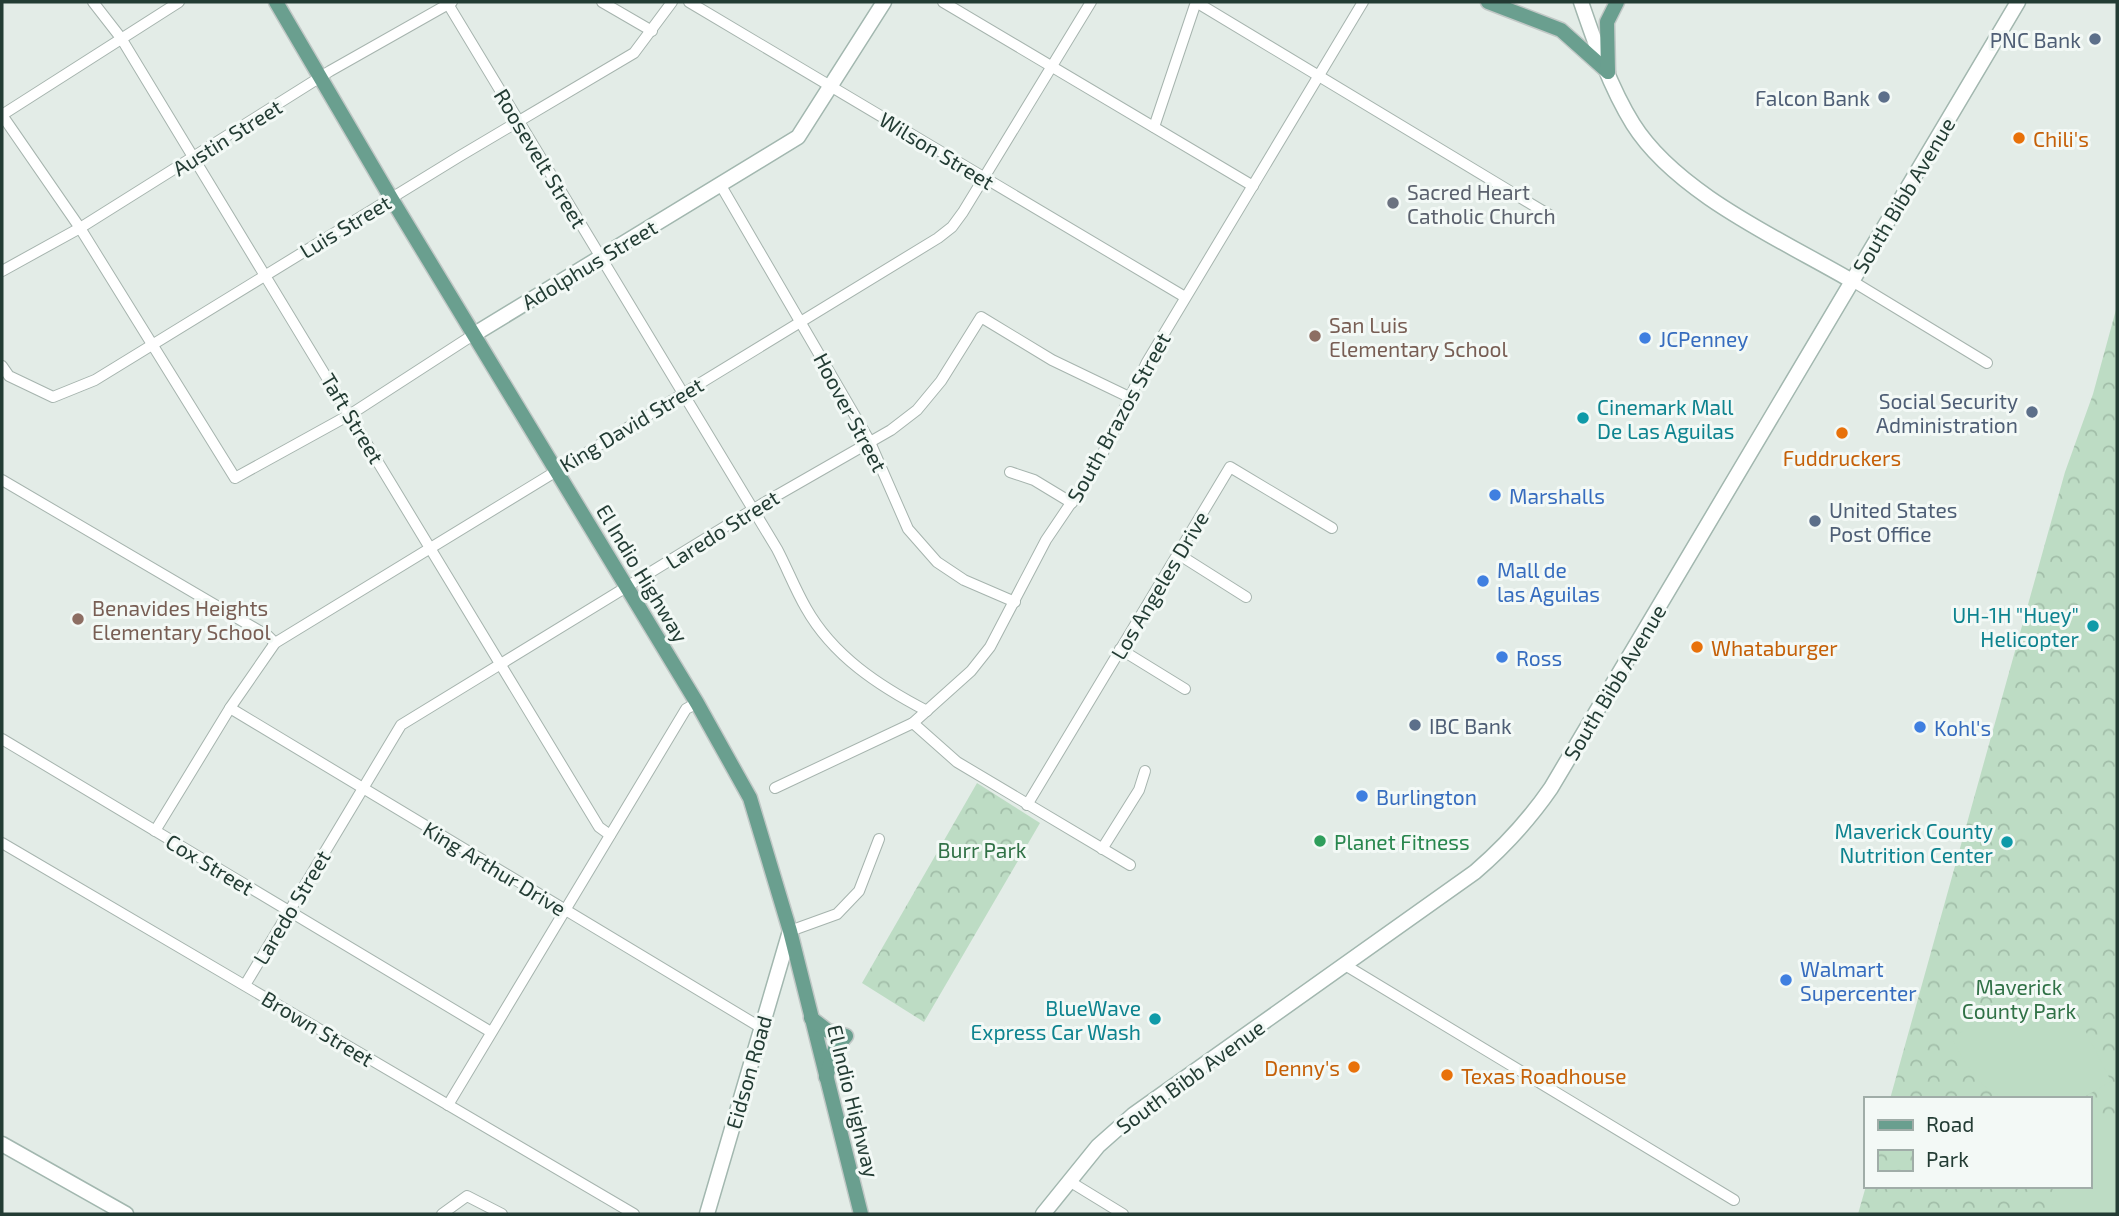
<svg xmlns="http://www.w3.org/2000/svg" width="2119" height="1216" font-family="'Exo 2',sans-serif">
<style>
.park{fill:url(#park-crowns)}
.pitch{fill:#bddcc4}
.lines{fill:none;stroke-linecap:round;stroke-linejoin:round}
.street-casing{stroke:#a6b4ae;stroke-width:12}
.secondary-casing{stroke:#a2b7af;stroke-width:17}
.primary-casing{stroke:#c1c8c6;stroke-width:17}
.street{stroke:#fff;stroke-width:10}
.secondary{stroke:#fff;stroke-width:14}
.primary{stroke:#6a9f8f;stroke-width:14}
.service-dot{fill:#5c6f8a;stroke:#f3f9f6;stroke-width:2.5}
.food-dot{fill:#e8710a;stroke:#f3f9f6;stroke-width:2.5}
.worship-dot{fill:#6b7280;stroke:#f3f9f6;stroke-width:2.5}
.education-dot{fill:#8d6e63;stroke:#f3f9f6;stroke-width:2.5}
.shop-dot{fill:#3f7fe0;stroke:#f3f9f6;stroke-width:2.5}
.culture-dot{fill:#0f9aa8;stroke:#f3f9f6;stroke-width:2.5}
.leisure-dot{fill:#2e9e5b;stroke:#f3f9f6;stroke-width:2.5}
.labels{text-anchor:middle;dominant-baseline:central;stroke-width:6;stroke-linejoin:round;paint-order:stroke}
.service-label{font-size:21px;fill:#4e5e75;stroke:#f3f9f6;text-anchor:end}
.street-label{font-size:21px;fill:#233c34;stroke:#f3f9f6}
.food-label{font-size:21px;fill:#c56008;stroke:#f3f9f6;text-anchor:start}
.worship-label{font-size:21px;fill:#5b616d;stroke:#f3f9f6;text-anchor:start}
.education-label{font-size:21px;fill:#785e54;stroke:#f3f9f6;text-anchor:start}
.shop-label{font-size:21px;fill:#366cbe;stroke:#f3f9f6;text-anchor:start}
.culture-label{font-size:21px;fill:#0d838f;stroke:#f3f9f6;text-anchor:end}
.leisure-label{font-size:21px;fill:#27864d;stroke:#f3f9f6;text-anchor:start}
.park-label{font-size:21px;fill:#307146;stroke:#f3f9f6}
</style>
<defs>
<pattern id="park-crowns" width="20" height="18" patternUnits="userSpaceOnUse" patternTransform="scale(1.75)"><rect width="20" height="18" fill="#bddcc4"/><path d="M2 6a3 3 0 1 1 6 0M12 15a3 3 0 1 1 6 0" fill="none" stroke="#a2bea9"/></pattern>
</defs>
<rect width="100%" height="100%" fill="#e3ece7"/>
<g class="park">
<polygon points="2117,306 2117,1214 1858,1214 1866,1186 2089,1186 2089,1099 1890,1099 2065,472 2093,394"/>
<polygon points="977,783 1040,823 924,1022 862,983"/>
</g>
<g class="pitch">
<path d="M2056,981l6,4 49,96 -30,18h-74c-27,-8 -42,-37 -56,-61l93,-53z"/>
<polygon points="2089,1118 2117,1118 2117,1214 2049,1214 2060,1186 2089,1186"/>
</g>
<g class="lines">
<g class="street-casing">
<g id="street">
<polyline points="93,2 121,38 599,827 610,835"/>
<polyline points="602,2 652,31"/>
<polyline points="689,2 1185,297"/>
<polyline points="943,2 1253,186"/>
<polyline points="1196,2 1551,216"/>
<path d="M448,4l329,545c10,19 18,40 29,59 27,48 73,78 121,103"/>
<polyline points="2,115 80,228 235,478 351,414 473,335"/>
<polyline points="2,115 179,2"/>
<polyline points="1154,127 1196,2"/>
<polyline points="720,184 869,440 908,529 937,562 964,580 1015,602"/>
<polyline points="2,271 80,228 330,71 452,2"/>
<polyline points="1852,281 1987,363"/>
<polyline points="2,366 9,376 53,397 95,380 460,156 634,53 672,2"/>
<polyline points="1010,472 1034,480 1072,503"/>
<polyline points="2,480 268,636 275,643"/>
<polyline points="1178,554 1246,597"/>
<polyline points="1120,649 1185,689"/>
<polyline points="230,708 760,1027"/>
<polyline points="913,723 957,762 1130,865"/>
<polyline points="2,739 491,1032"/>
<polyline points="775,788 913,723 971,671 990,647 1046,540 1098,463 1147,362 1363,2"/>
<polyline points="1027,805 1230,467 1332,528"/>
<polyline points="155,831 230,708 275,643 938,238 952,227 963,212 1091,2"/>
<polyline points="2,843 634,1214"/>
<polyline points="1102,849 1139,790 1145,771"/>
<polyline points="790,931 837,914 859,891 879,839"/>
<polyline points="1345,965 1734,1200"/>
<polyline points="245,985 401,725 762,504 891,430 917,410 941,381 981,317 1052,360 1129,397"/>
<polyline points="448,1105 686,709 697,703"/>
<polyline points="1069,1181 1123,1214"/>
<polyline points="442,1214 467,1196 502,1214"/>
</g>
</g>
<g class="secondary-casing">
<g id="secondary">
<path d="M1581,2c14,41 29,85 52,122 44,70 149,116 219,157"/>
<polyline points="473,335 798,137 884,2"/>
<polyline points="2,1144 126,1214"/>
<polyline points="707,1214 790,931"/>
<path d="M1043,1214l55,-68 35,-31 342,-243c30,-26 54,-52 76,-84l467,-786"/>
</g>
</g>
<g class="primary-casing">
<g id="primary">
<polyline points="276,2 391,198 697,703 750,798 790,931 861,1214"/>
<polyline points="1488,2 1561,30 1608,72"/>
<polyline points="1608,72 1607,22 1617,2"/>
<polyline points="811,1018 828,1031 846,1036 835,1049 826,1077"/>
</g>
</g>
<use href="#street" class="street"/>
<use href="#secondary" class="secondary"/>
<use href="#primary" class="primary"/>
</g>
<g class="service-dot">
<circle cx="2095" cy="39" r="7"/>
<circle cx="1884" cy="97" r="7"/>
<circle cx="2032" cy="412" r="7"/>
<circle cx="1815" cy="521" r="7"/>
<circle cx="1415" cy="725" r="7"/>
</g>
<g class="food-dot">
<circle cx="2019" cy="138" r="7"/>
<circle cx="1842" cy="433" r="7"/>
<circle cx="1697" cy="647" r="7"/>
<circle cx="1354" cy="1067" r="7"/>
<circle cx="1447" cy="1075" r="7"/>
</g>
<circle class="worship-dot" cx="1393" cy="203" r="7"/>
<g class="education-dot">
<circle cx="1315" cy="336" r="7"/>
<circle cx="78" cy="619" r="7"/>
</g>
<g class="shop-dot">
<circle cx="1645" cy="338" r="7"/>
<circle cx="1495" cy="495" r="7"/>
<circle cx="1483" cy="581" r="7"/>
<circle cx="1502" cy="657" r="7"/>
<circle cx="1920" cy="727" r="7"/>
<circle cx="1362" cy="796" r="7"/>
<circle cx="1786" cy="980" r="7"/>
</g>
<g class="culture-dot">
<circle cx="1583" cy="418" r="7"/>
<circle cx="2093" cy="626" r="7"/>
<circle cx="2007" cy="842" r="7"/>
<circle cx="1155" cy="1019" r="7"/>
</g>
<circle class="leisure-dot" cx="1320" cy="841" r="7"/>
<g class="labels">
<g class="service-label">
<text x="2081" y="39">PNC Bank</text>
<text x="1870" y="97">Falcon Bank</text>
<text x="2018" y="400">Social Security<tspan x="2018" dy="24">Administration</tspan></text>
<text x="1829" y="509" text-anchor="start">United States<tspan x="1829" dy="24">Post Office</tspan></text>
<text x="1429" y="725" text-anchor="start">IBC Bank</text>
</g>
<g class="street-label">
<text transform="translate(227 137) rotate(-32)">Austin Street</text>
<text transform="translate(937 150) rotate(31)">Wilson Street</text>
<text transform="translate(541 158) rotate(59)">Roosevelt Street</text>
<text transform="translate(1903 195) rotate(-59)">South Bibb Avenue</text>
<text transform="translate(345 226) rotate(-31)">Luis Street</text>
<text transform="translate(589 264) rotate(-31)">Adolphus Street</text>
<text transform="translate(851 412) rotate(62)">Hoover Street</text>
<text transform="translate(1118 417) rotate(-61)">South Brazos Street</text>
<text transform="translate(353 418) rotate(59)">Taft Street</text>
<text transform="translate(631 424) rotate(-31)">King David Street</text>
<text transform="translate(722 529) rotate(-32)">Laredo Street</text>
<text transform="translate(643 573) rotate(59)">El Indio Highway</text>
<text transform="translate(1159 585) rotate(-59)">Los Angeles Drive</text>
<text transform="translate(1614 682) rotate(-59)">South Bibb Avenue</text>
<text transform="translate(210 864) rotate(31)">Cox Street</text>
<text transform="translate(495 868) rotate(31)">King Arthur Drive</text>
<text transform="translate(291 907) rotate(-59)">Laredo Street</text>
<text transform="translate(318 1028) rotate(31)">Brown Street</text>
<text transform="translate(748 1072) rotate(-74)">Eidson Road</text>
<text transform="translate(1190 1076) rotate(-36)">South Bibb Avenue</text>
<text transform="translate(854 1101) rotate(76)">El Indio Highway</text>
</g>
<g class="food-label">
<text x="2033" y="138">Chili's</text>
<text x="1842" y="457" text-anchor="middle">Fuddruckers</text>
<text x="1711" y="647">Whataburger</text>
<text x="1340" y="1067" text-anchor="end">Denny's</text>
<text x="1461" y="1075">Texas Roadhouse</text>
</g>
<g class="worship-label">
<text x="1407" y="191">Sacred Heart<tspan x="1407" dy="24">Catholic Church</tspan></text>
</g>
<g class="education-label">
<text x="1329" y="324">San Luis<tspan x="1329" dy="24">Elementary School</tspan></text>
<text x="92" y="607">Benavides Heights<tspan x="92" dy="24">Elementary School</tspan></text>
</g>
<g class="shop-label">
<text x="1659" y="338">JCPenney</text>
<text x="1509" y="495">Marshalls</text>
<text x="1497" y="569">Mall de<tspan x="1497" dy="24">las Aguilas</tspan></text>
<text x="1516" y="657">Ross</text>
<text x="1934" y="727">Kohl's</text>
<text x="1376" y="796">Burlington</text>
<text x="1800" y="968">Walmart<tspan x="1800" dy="24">Supercenter</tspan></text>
</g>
<g class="culture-label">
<text x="1597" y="406" text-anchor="start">Cinemark Mall<tspan x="1597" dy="24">De Las Aguilas</tspan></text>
<text x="2079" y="614">UH-1H "Huey"<tspan x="2079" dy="24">Helicopter</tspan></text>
<text x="1993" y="830">Maverick County<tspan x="1993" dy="24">Nutrition Center</tspan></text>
<text x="1141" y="1007">BlueWave<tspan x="1141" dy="24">Express Car Wash</tspan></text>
</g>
<g class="leisure-label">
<text x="1334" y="841">Planet Fitness</text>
</g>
<g class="park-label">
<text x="982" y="849">Burr Park</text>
<text x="2019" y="986">Maverick<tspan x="2019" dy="24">County Park</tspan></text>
</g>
</g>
<rect width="2119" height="1216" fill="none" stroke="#233c34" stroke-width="7"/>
<rect x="1864" y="1097" width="228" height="91" fill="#f3f9f6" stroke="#a0ada8" stroke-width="2"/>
<rect x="1878" y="1120" width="35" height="10" fill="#6a9f8f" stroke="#a0ada8" stroke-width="2"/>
<text x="1926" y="1132" font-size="21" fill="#233c34">Road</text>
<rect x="1878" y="1150" width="35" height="21" fill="url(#park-crowns)" stroke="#a0ada8" stroke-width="2"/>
<text x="1926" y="1167" font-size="21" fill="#233c34">Park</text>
</svg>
